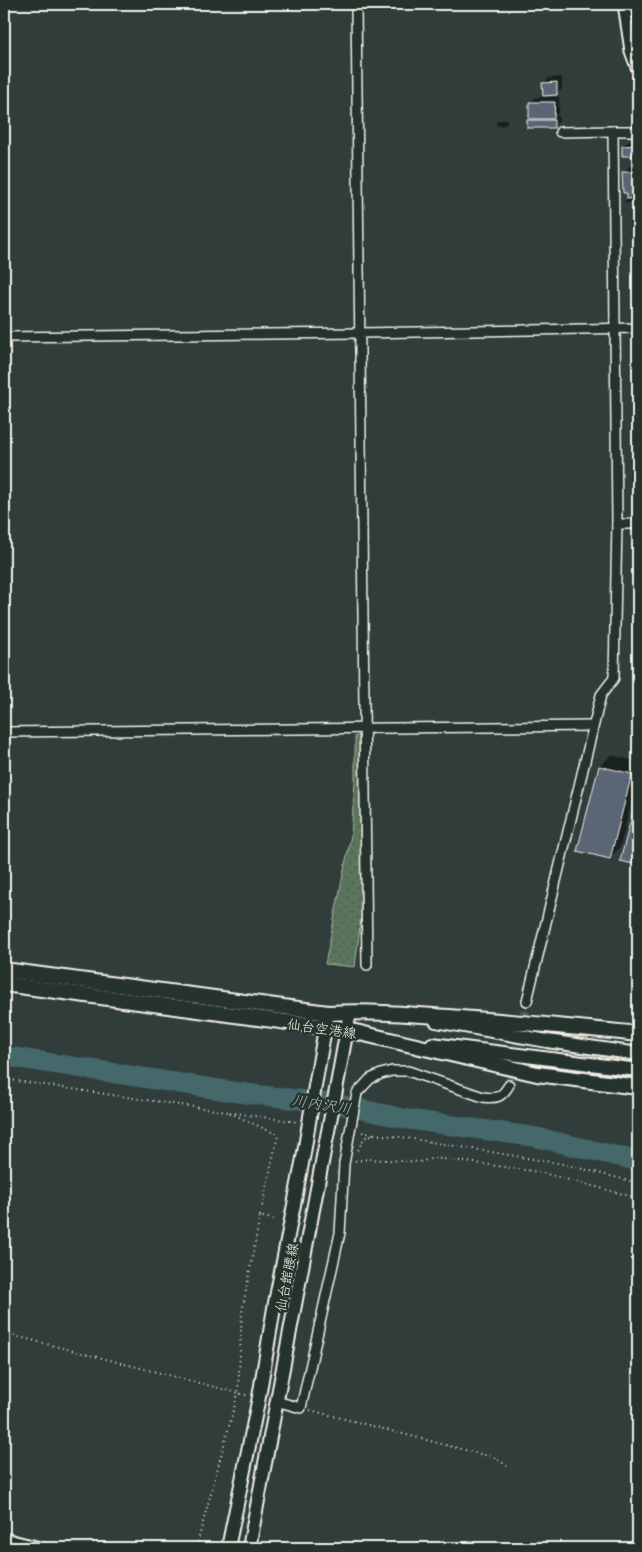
<svg xmlns="http://www.w3.org/2000/svg" width="642" height="1552" font-family="'Playpen Sans','Klee One',sans-serif">
<style>
.grass{fill:url(#grass-dots);stroke:#a7b3a2}
.shadow{fill:#0007}
.lines{fill:none;stroke-linecap:round;stroke-linejoin:round}
.river{stroke:#45676b;stroke-width:20}
.building{fill:#5a6674;stroke:#f4f1e8}
.minor-tunnel{stroke:#4d5855;stroke-width:9;stroke-dasharray:9 4.5;stroke-linecap:butt}
.minor-casing{stroke:#f4f1e8;stroke-width:12}
.tertiary-casing{stroke:#f4f1e8;stroke-width:15}
.secondary-casing{stroke:#f4f1e8;stroke-width:16}
.primary-casing{stroke:#f4f1e8;stroke-width:18}
.path{stroke:#f4f1e8;stroke-width:2;stroke-dasharray:1 4;stroke-linecap:butt}
.minor{stroke:#26332d;stroke-width:9}
.tertiary{stroke:#26332d;stroke-width:11}
.secondary{stroke:#26332d;stroke-width:12}
.primary{stroke:#26332d;stroke-width:14}
.minor-bridge-casing{stroke:#f4f1e8;stroke-width:12;stroke-linecap:butt}
.secondary-bridge-casing{stroke:#f4f1e8;stroke-width:16;stroke-linecap:butt}
.minor-bridge{stroke:#26332d;stroke-width:9}
.secondary-bridge{stroke:#26332d;stroke-width:12}
.labels{text-anchor:middle;dominant-baseline:central;stroke-width:5;stroke-linejoin:round;paint-order:stroke}
.street-label{font-size:14px;fill:#f4f1e8;stroke:#26332d}
.water-label{font-size:15px;font-style:italic;fill:#aebab6;stroke:#26332d}
</style>
<defs>
<pattern id="grass-dots" width="8" height="8" patternUnits="userSpaceOnUse" patternTransform="scale(1.25)"><rect width="8" height="8" fill="#5a755b"/><path d="M2 2h.1M6 6h.1" fill="none" stroke="#515c4f" stroke-width="1.8" stroke-linecap="round"/></pattern>
</defs>
<rect width="100%" height="100%" fill="#303d3b"/>
<filter id="ink" filterUnits="userSpaceOnUse"><feTurbulence type="fractalNoise" baseFrequency=".02" numOctaves="2"/><feDisplacementMap in="SourceGraphic" scale="10" xChannelSelector="R" yChannelSelector="G"/><feConvolveMatrix kernelMatrix="1 2 1 2 8 2 1 2 1" color-interpolation-filters="sRGB"/></filter>
<g filter="url(#ink)">
<polygon class="grass" points="355,736 360,736 362,911 355,967 325,964 351,835 355,782"/>
<g class="shadow">
<polygon points="562,77 562,89 556,94 544,83 549,78"/>
<polygon points="536,97 559,97 559,112 556,116 559,116 559,121 553,127 528,121 531,118 531,102"/>
<polygon points="507,119 507,123 505,125 497,126 496,122 499,120"/>
<polygon points="629,141 638,141 638,154 623,155 623,146"/>
<polygon points="632,164 638,164 638,197 635,197 635,201 633,203 625,203 625,200 628,197 628,192 623,173"/>
<polygon points="611,755 638,762 638,778 620,847 609,858 600,766"/>
<polygon points="638,798 638,864 622,860"/>
</g>
<g class="lines">
<polyline class="river" points="4,1056 242,1093 337,1104 406,1119 535,1137 638,1161"/>
</g>
<g class="building">
<polygon points="557,82 557,95 543,96 542,83"/>
<polygon points="529,102 555,102 554,119 529,119"/>
<rect x="527" y="120" width="27" height="8"/>
<polygon points="638,145 638,156 622,156 622,146"/>
<polygon points="622,172 638,172 638,198 627,199 627,193 623,193"/>
<polygon points="599,766 632,774 610,859 577,851"/>
<polygon points="638,793 638,865 620,861"/>
</g>
<g class="lines">
<polyline class="minor-tunnel" points="509,1085 527,1001"/>
<g class="minor-casing">
<g id="minor">
<polyline points="356,4 367,965"/>
<polyline points="560,132 613,131"/>
<polyline points="4,337 360,333 638,328"/>
<polyline points="617,524 638,524"/>
<polyline points="4,732 593,726"/>
<polyline points="527,1001 601,695 614,678 617,521 613,131 638,131"/>
<path d="M357,1093l13,-14 11,-5 11,-3h16l75,26c14,2 19,0 26,-12"/>
<polyline points="276,1401 301,1408 340,1233 344,1164"/>
</g>
</g>
<g class="tertiary-casing">
<g id="tertiary">
<polyline points="624,4 631,51 638,70"/>
<polyline points="4,1539 40,1548"/>
</g>
</g>
<g class="secondary-casing">
<g id="secondary">
<polyline points="436,1021 547,1041 638,1054"/>
<polyline points="432,1044 638,1070"/>
<polyline points="315,1086 327,1017"/>
<polyline points="336,1090 350,1012"/>
<polyline points="228,1548 259,1397 274,1308 304,1153"/>
<polyline points="249,1548 323,1157"/>
</g>
</g>
<g class="primary-casing">
<g id="primary">
<path d="M4,970l324,43c40,-2 81,1 121,4 63,5 126,10 189,17"/>
<polyline points="4,984 347,1030 537,1074 638,1087"/>
</g>
</g>
<g class="path">
<polyline points="4,1079 228,1112"/>
<polyline points="374,1134 401,1137 563,1164 638,1183"/>
<polyline points="358,1150 364,1138 374,1134 361,1132"/>
<polyline points="355,1161 368,1159 419,1162 434,1158 475,1163 539,1172 638,1198"/>
<polyline points="260,1216 278,1135 228,1112 297,1122"/>
<polyline points="4,1333 238,1393 196,1548"/>
<polyline points="246,1395 238,1393 242,1312 260,1216 275,1220"/>
<polyline points="310,1410 496,1458 507,1466"/>
</g>
<use href="#minor" class="minor"/>
<use href="#tertiary" class="tertiary"/>
<use href="#secondary" class="secondary"/>
<use href="#primary" class="primary"/>
<g class="minor-bridge-casing">
<polyline id="minor-bridge" points="344,1164 357,1093"/>
</g>
<g class="secondary-bridge-casing">
<g id="secondary-bridge">
<polyline points="304,1153 315,1086"/>
<polyline points="323,1157 336,1090"/>
</g>
</g>
<use href="#minor-bridge" class="minor-bridge"/>
<use href="#secondary-bridge" class="secondary-bridge"/>
</g>
</g>
<g class="labels">
<g class="street-label">
<text transform="translate(322 1028) rotate(8)">仙台空港線</text>
<text transform="translate(286 1277) rotate(-79)">仙台館腰線</text>
</g>
<g class="water-label">
<text transform="translate(322 1103) rotate(9)">川内沢川</text>
</g>
</g>
<rect width="642" height="1552" fill="none" stroke="#26332d" stroke-width="20"/>
<rect x="10" y="10" width="622" height="1532" fill="none" stroke="#f4f1e8" stroke-width="2" filter="url(#ink)"/>
</svg>
